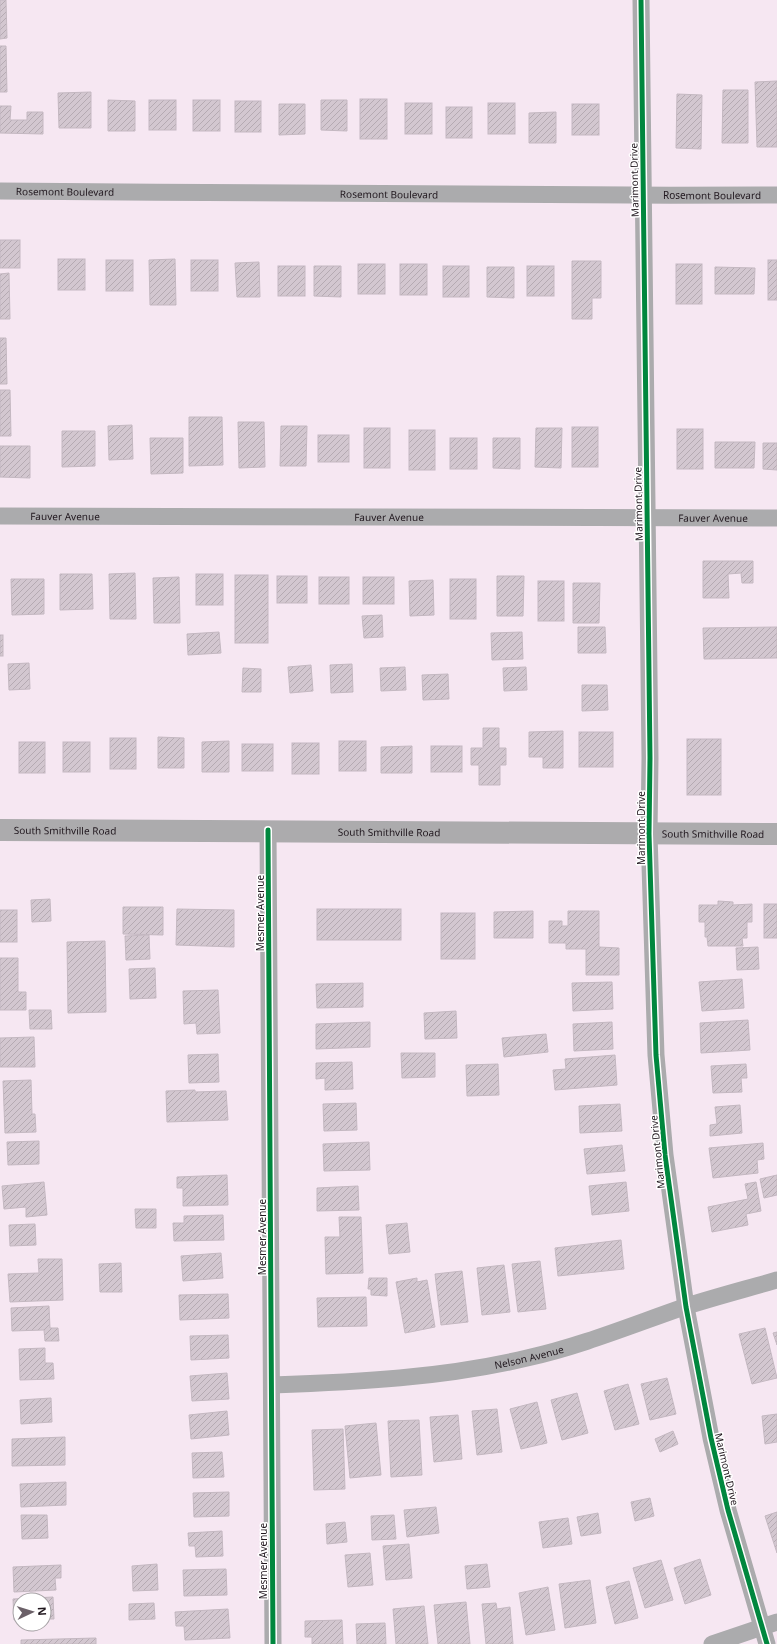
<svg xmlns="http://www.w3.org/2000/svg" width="777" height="1644" font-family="'Noto Sans',sans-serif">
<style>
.building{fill:url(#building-hatch);stroke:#c4b8c1}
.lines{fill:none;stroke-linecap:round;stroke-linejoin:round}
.street{stroke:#ababad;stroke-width:17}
.secondary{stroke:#acabad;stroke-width:22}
.cycleway-casing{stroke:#fff;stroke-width:8}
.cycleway{stroke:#00873e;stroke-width:5}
.labels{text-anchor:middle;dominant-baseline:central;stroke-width:3;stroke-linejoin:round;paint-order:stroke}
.street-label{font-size:10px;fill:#20171e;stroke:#fff}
</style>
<defs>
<pattern id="building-hatch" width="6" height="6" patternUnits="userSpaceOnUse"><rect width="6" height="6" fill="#d3c7d0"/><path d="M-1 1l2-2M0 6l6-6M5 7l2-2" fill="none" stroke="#b5aab2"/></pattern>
</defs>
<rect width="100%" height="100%" fill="#f6e7f2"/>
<g class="building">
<polygon points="0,0 6,0 7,38 0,39"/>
<polygon points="0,46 6,46 7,92 0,92"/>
<polygon points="777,81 777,147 757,147 755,82"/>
<polygon points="723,90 748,90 748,143 722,143"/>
<polygon points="91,92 91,128 59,128 58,93"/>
<polygon points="677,94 702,95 701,149 676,148"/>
<rect x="360" y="99" width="27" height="40"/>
<polygon points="108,100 135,101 135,131 108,131"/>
<rect x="149" y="100" width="27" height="30"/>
<rect x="193" y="100" width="27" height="31"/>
<polygon points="321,100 347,100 347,131 321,130"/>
<rect x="235" y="101" width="26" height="31"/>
<rect x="405" y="103" width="27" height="31"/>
<rect x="488" y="103" width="27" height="31"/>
<polygon points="279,104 305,104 305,134 279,135"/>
<rect x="572" y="104" width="27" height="31"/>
<polygon points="0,106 11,106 10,120 27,120 27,112 43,112 43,134 0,133"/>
<rect x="446" y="107" width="26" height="31"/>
<polygon points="556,112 556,143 529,143 529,113"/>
<rect x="0" y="240" width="20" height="28"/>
<rect x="58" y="259" width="27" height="31"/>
<polygon points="175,259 176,305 150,305 149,260"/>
<rect x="106" y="260" width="27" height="31"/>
<rect x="191" y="260" width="27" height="31"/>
<rect x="768" y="260" width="9" height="40"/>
<polygon points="572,261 601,261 601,298 592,298 592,319 572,319"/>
<polygon points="259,262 260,297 237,297 235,263"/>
<rect x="358" y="264" width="27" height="30"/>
<rect x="400" y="264" width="27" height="31"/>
<rect x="676" y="264" width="26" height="40"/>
<rect x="278" y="266" width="27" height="30"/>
<polygon points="314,266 341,266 341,297 314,296"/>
<rect x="443" y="266" width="26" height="31"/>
<rect x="527" y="266" width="27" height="30"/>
<polygon points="487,267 514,267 514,298 487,297"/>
<polygon points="715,267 755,268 754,294 715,294"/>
<polygon points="9,273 10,319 0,319 0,274"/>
<polygon points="0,338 6,338 7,384 0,384"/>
<polygon points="0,390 10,390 11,436 0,436"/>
<polygon points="189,417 222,417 223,465 189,466"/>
<polygon points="238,422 264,422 265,467 239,468"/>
<polygon points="132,425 133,459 109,460 108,426"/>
<polygon points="281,426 307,426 306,466 280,466"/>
<rect x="572" y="427" width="26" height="40"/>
<rect x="364" y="428" width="26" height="40"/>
<polygon points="536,428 562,428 561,468 535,467"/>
<rect x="677" y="429" width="26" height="40"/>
<rect x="409" y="430" width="26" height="40"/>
<polygon points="62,431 95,431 95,466 62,467"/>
<rect x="318" y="435" width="31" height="27"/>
<polygon points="150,438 183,438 183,473 151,474"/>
<rect x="450" y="438" width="27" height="31"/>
<polygon points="493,438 520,438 520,469 493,468"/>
<polygon points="715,442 755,442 754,468 715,468"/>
<polygon points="763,443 777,443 777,470 763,469"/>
<polygon points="0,446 30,446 30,478 0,477"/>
<polygon points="703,561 753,561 753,583 742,583 741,573 728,574 729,598 703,598"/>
<polygon points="135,573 136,619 110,619 109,574"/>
<polygon points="60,574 92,574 93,609 60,610"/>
<rect x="196" y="574" width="27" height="31"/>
<rect x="235" y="575" width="33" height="68"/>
<rect x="277" y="576" width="30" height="27"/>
<polygon points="497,576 524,576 523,616 497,616"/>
<polygon points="179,577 180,623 154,623 153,578"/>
<rect x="319" y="577" width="30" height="27"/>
<rect x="363" y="577" width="31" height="27"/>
<polygon points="11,579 44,579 44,614 12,615"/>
<rect x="450" y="579" width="26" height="40"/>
<polygon points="433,580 434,615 410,616 409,581"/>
<rect x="538" y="581" width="26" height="40"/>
<polygon points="573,583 600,583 599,623 573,623"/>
<polygon points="382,615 383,637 364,638 362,616"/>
<polygon points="578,627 605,627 606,653 578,653"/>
<polygon points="777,627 777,658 704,659 703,628"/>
<polygon points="219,632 221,653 188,655 187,634"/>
<polygon points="522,632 523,659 492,660 491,633"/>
<rect x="0" y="635" width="3" height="21"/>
<polygon points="29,663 30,689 9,690 8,664"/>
<polygon points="352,664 353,692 331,693 330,665"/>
<polygon points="311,665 313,691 290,693 288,667"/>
<polygon points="405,667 406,690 381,691 380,668"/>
<polygon points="526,667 527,690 504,691 503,668"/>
<polygon points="243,668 261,669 261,692 242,692"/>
<polygon points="448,674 449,699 423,700 422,675"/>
<polygon points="582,685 607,685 608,710 582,711"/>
<polygon points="483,728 499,728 499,748 506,748 506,765 500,765 500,785 479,785 479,765 471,765 471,748 483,748"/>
<polygon points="563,731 563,768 543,768 543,757 529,757 529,732"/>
<rect x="579" y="732" width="34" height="35"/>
<polygon points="158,737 184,738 184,768 158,768"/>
<rect x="110" y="738" width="26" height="31"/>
<rect x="687" y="739" width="34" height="56"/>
<polygon points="229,741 229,772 202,772 202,742"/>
<rect x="339" y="741" width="27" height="30"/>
<rect x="19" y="742" width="26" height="31"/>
<rect x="63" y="742" width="27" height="30"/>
<rect x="292" y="743" width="27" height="31"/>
<rect x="242" y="744" width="31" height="27"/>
<polygon points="412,746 412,773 381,773 381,747"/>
<rect x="431" y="746" width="31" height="26"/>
<polygon points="50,899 51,921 32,922 31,900"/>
<polygon points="718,901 733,902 733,905 752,904 752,922 747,922 747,938 742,938 743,946 708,946 707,937 705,937 705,922 699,922 699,905 718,905"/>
<rect x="764" y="904" width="13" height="34"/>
<polygon points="123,907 163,907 163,935 123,934"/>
<polygon points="177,909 234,910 234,947 176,945"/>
<rect x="317" y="909" width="84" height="31"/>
<rect x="0" y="910" width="17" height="32"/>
<polygon points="533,911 533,938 494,938 494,912"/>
<polygon points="568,911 599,911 599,947 619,948 619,975 586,975 586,949 566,949 566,943 549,943 549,921 562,921 562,926 568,926"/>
<rect x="441" y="913" width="34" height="46"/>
<polygon points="149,935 150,959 126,960 125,936"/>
<polygon points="105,941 106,1012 68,1013 67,942"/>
<polygon points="758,947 759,969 737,970 736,948"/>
<polygon points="0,958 18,958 18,992 26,992 26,1010 0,1010"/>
<polygon points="155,968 156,998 130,999 129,969"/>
<polygon points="742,979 744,1008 702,1011 699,982"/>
<polygon points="612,982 613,1009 573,1011 572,983"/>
<polygon points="363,983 363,1007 317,1008 316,984"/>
<polygon points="218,990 220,1033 197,1034 196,1023 184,1024 183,991"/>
<polygon points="29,1010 51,1010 52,1029 30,1029"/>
<polygon points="456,1011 457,1038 425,1039 424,1013"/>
<polygon points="748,1020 750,1050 701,1053 700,1023"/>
<polygon points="370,1022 370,1047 316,1049 316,1024"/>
<polygon points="612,1022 613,1049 574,1051 573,1024"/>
<polygon points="546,1034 548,1052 504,1057 502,1038"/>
<polygon points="34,1037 35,1067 0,1067 0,1038"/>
<polygon points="401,1053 435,1053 435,1077 402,1078"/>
<polygon points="218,1054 219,1082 189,1083 188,1055"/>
<polygon points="615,1055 617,1085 555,1090 553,1070 566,1069 565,1059"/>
<polygon points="352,1062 353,1089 325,1090 325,1078 316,1079 316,1063"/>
<polygon points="498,1064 499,1095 467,1096 466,1065"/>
<polygon points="746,1064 747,1078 741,1078 742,1092 713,1093 711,1066"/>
<polygon points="31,1080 32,1114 35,1114 36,1132 5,1133 3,1081"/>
<polygon points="195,1090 195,1092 226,1091 228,1120 167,1122 166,1091"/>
<polygon points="356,1103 357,1130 324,1131 323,1104"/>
<polygon points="620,1104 622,1131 580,1133 579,1106"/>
<polygon points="740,1105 742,1133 710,1136 710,1125 717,1124 715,1107"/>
<polygon points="39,1141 39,1164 8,1165 7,1142"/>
<polygon points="369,1142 370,1170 324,1171 323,1144"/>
<polygon points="763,1143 764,1159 757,1160 758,1173 713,1178 709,1148"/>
<polygon points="622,1145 625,1171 587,1174 584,1149"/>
<polygon points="227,1175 228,1205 183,1206 183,1188 177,1188 177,1177"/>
<polygon points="777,1175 777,1195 764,1198 760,1179"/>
<polygon points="44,1182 47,1215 26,1217 26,1207 4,1209 2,1186"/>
<polygon points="626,1182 629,1211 592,1215 589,1186"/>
<polygon points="756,1182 761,1211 746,1214 748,1225 712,1232 708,1207 748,1199 745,1184"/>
<polygon points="358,1186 359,1210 317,1211 317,1188"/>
<polygon points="135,1209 156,1209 156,1228 136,1228"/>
<polygon points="223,1215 224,1240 174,1241 173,1223 184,1223 184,1216"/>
<polygon points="339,1217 361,1217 363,1273 326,1274 325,1237 340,1237"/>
<polygon points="407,1223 410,1252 389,1254 386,1225"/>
<polygon points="35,1224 36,1245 10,1246 9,1225"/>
<polygon points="621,1240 624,1269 558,1276 555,1248"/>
<polygon points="221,1253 223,1278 183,1281 181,1256"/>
<polygon points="38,1259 62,1259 63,1300 10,1302 8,1274 39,1273"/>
<polygon points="540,1261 546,1309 518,1312 512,1264"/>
<polygon points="121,1263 122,1292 100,1292 99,1264"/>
<polygon points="504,1265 510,1312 482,1315 477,1268"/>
<polygon points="462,1271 468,1322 441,1325 435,1274"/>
<polygon points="369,1278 387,1278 387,1296 371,1295 371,1289 368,1289"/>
<polygon points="417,1278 417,1282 427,1280 435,1327 405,1333 396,1282"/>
<polygon points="228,1294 229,1318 180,1320 179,1295"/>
<polygon points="366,1297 367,1326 318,1327 317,1298"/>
<polygon points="49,1306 50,1328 58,1328 59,1341 45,1341 44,1330 12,1331 11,1308"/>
<polygon points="765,1328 777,1378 752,1384 739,1334"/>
<polygon points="777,1332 777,1345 773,1333"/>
<polygon points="228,1335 229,1358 191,1360 190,1336"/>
<polygon points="45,1348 45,1363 53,1363 54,1379 20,1380 19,1349"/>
<polygon points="227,1373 229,1399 192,1401 190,1376"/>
<polygon points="667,1378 676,1414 650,1420 641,1384"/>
<polygon points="628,1384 639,1424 615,1430 604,1391"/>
<polygon points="577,1393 588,1433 562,1440 551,1400"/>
<polygon points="51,1398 52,1422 21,1424 20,1400"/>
<polygon points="537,1402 547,1443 521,1449 510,1409"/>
<polygon points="497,1409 502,1452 477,1455 472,1411"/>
<polygon points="227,1411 229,1435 191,1439 189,1415"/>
<polygon points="777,1414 777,1442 765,1444 762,1416"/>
<polygon points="458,1415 462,1459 434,1462 430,1417"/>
<polygon points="419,1420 422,1475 391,1477 388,1421"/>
<polygon points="376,1423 381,1475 350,1478 345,1426"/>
<polygon points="343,1429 345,1489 314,1490 312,1430"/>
<polygon points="673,1431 678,1444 660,1452 655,1439"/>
<polygon points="65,1437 65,1465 12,1466 12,1439"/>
<polygon points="222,1452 224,1477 193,1478 192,1453"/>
<polygon points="66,1482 66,1505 21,1507 20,1484"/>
<polygon points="229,1492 229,1516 194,1517 193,1493"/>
<polygon points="650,1498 654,1516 635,1521 631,1502"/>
<polygon points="436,1507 439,1533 407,1537 404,1510"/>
<polygon points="777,1512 777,1553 765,1516"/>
<polygon points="598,1513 601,1533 581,1536 577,1517"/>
<polygon points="21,1515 47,1515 48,1538 22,1539"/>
<polygon points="394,1515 396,1539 372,1540 371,1516"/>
<polygon points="568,1518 572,1544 543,1548 539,1522"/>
<polygon points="345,1522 347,1542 327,1544 326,1524"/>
<polygon points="222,1531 223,1556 196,1557 195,1546 189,1546 188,1533"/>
<polygon points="409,1544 412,1578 386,1580 383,1546"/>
<polygon points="370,1553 373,1585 348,1587 345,1555"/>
<polygon points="700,1559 711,1595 685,1604 674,1568"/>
<polygon points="661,1560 673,1600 645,1608 633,1568"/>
<polygon points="157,1564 158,1590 133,1591 132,1566"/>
<polygon points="487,1564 490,1587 467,1589 465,1566"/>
<polygon points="61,1565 61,1578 55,1578 56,1590 14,1592 13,1567"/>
<polygon points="226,1569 227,1595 184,1596 183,1570"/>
<polygon points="590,1580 596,1623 565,1628 559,1584"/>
<polygon points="629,1581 638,1618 615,1624 606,1587"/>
<polygon points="548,1587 555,1630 526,1635 519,1593"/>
<polygon points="53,1597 54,1619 44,1619 44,1600 20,1600 20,1620 14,1620 13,1599"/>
<polygon points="466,1602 470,1644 438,1644 434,1605"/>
<polygon points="154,1603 155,1619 129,1620 129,1604"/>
<polygon points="496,1603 497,1609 510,1607 513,1644 486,1644 482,1604"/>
<polygon points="424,1606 428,1644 396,1644 393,1609"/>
<polygon points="228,1609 230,1638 185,1640 184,1626 176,1626 175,1612"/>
<polygon points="342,1620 343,1644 312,1644 312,1637 305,1637 305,1621"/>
<polygon points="385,1623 386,1644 357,1644 356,1624"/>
<polygon points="96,1638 96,1644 21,1644 21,1640"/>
</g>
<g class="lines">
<g class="street">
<polyline points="641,0 650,758 649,834 656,1055 665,1155 686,1307 711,1438 728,1510 767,1644"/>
<path id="s1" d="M0,191c259,2 518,5 777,4"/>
<path id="s2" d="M0,516l777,2"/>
<polyline points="268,830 273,1644"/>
<path id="s3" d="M272,1385c85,-3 171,-7 255,-27 54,-12 105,-33 157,-51 31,-10 62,-18 93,-27"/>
<polyline points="712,1644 777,1622"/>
</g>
<path class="secondary" id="s4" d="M0,830l777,4"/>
<g class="cycleway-casing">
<g id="cycleway">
<polyline points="641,0 650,758 649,834 656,1055 665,1155 686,1307 711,1438 728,1510 767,1644"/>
<polyline points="268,830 273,1644"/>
</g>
</g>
<use href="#cycleway" class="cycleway"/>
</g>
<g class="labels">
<g class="street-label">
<text transform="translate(634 180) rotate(-91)">Marimont Drive</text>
<text stroke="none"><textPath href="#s1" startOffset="65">Rosemont Boulevard</textPath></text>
<text stroke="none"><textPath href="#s1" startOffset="389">Rosemont Boulevard</textPath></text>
<text stroke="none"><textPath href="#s1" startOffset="712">Rosemont Boulevard</textPath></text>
<text transform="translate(638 504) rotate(-91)">Marimont Drive</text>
<text stroke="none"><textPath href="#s2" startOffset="65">Fauver Avenue</textPath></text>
<text stroke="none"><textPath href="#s2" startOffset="389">Fauver Avenue</textPath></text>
<text stroke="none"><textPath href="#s2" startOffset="713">Fauver Avenue</textPath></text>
<text transform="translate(641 828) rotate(-90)">Marimont Drive</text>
<text stroke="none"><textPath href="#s4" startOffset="65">South Smithville Road</textPath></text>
<text stroke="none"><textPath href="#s4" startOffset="389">South Smithville Road</textPath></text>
<text stroke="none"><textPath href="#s4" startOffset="713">South Smithville Road</textPath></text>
<text transform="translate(260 913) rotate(-90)">Mesmer Avenue</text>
<text transform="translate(657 1152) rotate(-96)">Marimont Drive</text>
<text transform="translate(262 1237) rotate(-90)">Mesmer Avenue</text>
<text stroke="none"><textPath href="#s3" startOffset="259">Nelson Avenue</textPath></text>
<text transform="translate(727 1469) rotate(77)">Marimont Drive</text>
<text transform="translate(263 1561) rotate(-90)">Mesmer Avenue</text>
</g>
</g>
<g transform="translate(32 1612) rotate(86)"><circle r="19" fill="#ffffff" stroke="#a6a2a5"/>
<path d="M0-3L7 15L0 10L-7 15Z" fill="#6b6068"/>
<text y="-6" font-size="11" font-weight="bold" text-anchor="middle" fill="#20171e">N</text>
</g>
</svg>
